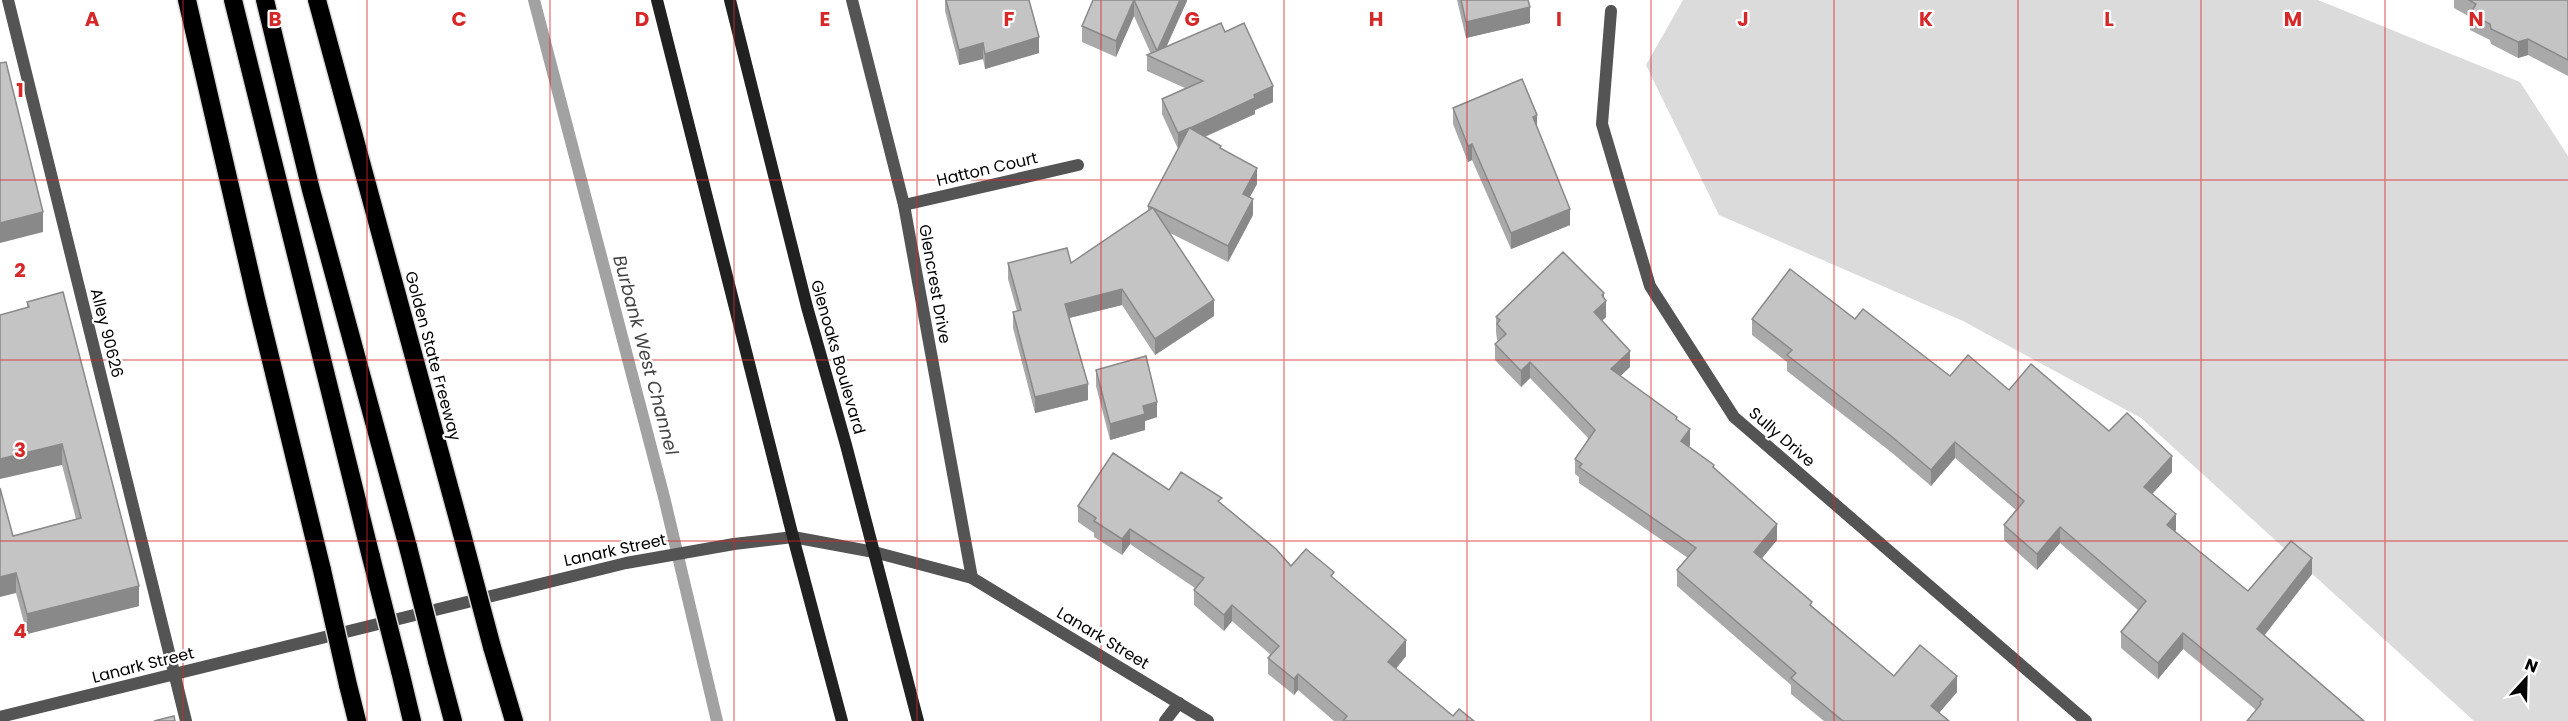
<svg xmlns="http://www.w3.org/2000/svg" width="2568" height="721" font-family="Poppins,sans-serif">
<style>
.green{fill:#dbdbdb}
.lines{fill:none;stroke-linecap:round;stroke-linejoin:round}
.stream{stroke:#a2a2a2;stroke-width:12}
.motorway-casing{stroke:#dbdbdb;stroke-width:21}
.service{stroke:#545454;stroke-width:12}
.minor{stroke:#545454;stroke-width:12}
.secondary{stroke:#212121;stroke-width:12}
.motorway{stroke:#000;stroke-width:18}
.motorway-bridge-casing{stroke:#dbdbdb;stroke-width:21;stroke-linecap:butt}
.motorway-bridge{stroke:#000;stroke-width:18}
.wall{fill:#a9a9a9}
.shaded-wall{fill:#898989}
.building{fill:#c4c4c4;stroke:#898989;stroke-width:1.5}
.grid{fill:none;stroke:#d62828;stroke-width:1.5;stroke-opacity:0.55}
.labels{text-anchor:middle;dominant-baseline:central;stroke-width:4.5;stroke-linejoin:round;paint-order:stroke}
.street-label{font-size:16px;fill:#000;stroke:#fff}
.water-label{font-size:18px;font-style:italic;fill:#434343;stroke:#fff}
.grid-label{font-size:20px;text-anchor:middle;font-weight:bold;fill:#d62828;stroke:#fff;stroke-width:4.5;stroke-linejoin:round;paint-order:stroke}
</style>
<rect width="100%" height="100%" fill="#fff"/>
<polygon class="green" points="1683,0 2318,0 2520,82 2568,156 2568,721 2474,721 2141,418 1963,321 1719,215 1646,65"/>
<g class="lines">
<polyline class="stream" points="534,0 664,497 717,721"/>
<g class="motorway-casing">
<g id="motorway">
<polyline points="187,0 256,299 322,570"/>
<polyline points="233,0 371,557"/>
<polyline points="265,0 311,190 408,547"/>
<polyline points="317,0 462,534"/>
<polyline points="492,647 514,721"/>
<polyline points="437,661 453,721"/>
<polyline points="400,671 412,721"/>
<polyline points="348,685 357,721"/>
</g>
</g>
<g class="service">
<polyline points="8,0 186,721"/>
<polyline points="1165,721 1179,703"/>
</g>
<g class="minor">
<polyline points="852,0 904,205 972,578"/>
<polyline points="1611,11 1602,124 1650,286 1734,417 2086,721"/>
<polyline points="904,205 1078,165"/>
<polyline points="0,717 626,563 734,544 793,537 874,552 972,578 1208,721"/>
</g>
<g class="secondary">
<polyline points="657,0 793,537 842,721"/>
<polyline points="730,0 807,307 846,445 918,721"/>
</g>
<use href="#motorway" class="motorway"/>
<g class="motorway-bridge-casing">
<g id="motorway-bridge">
<polyline points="462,534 492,647"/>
<polyline points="408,547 437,661"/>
<polyline points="371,557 400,671"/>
<polyline points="322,570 348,685"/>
</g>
</g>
<use href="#motorway-bridge" class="motorway-bridge"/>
</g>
<g class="wall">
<polygon points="945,0 1029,0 1039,53 985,69 983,59 959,65 945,11"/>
<polygon points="1093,0 1187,0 1166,47 1225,32 1273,102 1255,110 1255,114 1205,137 1221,149 1257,184 1250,197 1253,215 1228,262 1168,232 1214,316 1155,355 1122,305 1069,318 1088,400 1035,413 1013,328 1013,312 1017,311 1008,279 1008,263 1071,263 1148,211 1148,206 1178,149 1162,114 1162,99 1185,88 1147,71 1147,55 1151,54 1134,16 1116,57 1082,42 1082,26"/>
<polygon points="1457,0 1528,0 1530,23 1466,38"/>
<polygon points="2454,0 2568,0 2568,76 2528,55 2518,58 2491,44 2490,40 2470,30 2470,17 2454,8"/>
<polygon points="1453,108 1537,127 1570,225 1511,249 1472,160 1468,162 1453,124"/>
<polygon points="1604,298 1606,317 1602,321 1630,367 1620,376 1677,420 1690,445 1689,447 1714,469 1777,540 1762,558 1812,606 1894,676 1957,692 1939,713 1949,721 1824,721 1791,694 1791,685 1677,586 1677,570 1688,558 1579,483 1579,477 1575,474 1575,459 1589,439 1530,378 1521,387 1495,360 1495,344 1498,341 1497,340 1496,332 1496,317"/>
<polygon points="27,302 139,606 27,634 16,593 13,536 76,519 62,465 27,308"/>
<polygon points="1752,319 1855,319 1950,376 2009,390 2109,431 2172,472 2152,494 2176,530 2175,531 2248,591 2312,574 2264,635 2364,721 2256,710 2183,649 2158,679 2121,648 2121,632 2139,611 2060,543 2037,570 2004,540 2004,525 2016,510 1955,458 1931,486 1891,452 1787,371 1787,362 1752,335"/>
<polygon points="1096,370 1157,417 1145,421 1145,430 1110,440 1096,386"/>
<polygon points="1169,490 1222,504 1291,566 1334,579 1406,656 1396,669 1453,716 1474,721 1334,721 1298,690 1294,695 1268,674 1268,658 1271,655 1232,621 1224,631 1194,605 1194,590 1195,588 1130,544 1122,555 1094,537 1094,533 1078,522 1078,506"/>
</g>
<g class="shaded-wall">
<polygon points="1134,0 1134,16 1116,57 1116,41"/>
<polygon points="1180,0 1187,0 1187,1 1160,61 1157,51"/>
<polygon points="1530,7 1530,23 1466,38 1466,22"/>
<polygon points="1039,37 1039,53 985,69 985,54"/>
<polygon points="2528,39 2528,55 2518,58 2518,42"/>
<polygon points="983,43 983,59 959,65 959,50"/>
<polygon points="1273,86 1273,102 1255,110 1255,114 1190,143 1190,128"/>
<polygon points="1537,115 1537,131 1533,117"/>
<polygon points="1189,128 1178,149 1178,133"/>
<polygon points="1472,144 1472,160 1468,162 1468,146"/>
<polygon points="1257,168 1257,184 1243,209 1243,194"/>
<polygon points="1253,199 1253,215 1228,262 1228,246"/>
<polygon points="1570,209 1570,225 1511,249 1511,233"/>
<polygon points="43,212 43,232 0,243 0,223"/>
<polygon points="1122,289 1122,305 1065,319 1065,304"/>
<polygon points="1604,293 1604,303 1606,301 1606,317 1594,328 1594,312 1602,295"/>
<polygon points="1214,300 1214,316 1155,355 1155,339"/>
<polygon points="1630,351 1630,367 1611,385 1611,369"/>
<polygon points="1530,362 1530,378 1521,387 1521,371"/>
<polygon points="1088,384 1088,400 1035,413 1035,397"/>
<polygon points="1157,402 1157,417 1145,421 1145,430 1110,440 1110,424 1143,406"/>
<polygon points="1690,429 1690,445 1681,457 1681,441"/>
<polygon points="1955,442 1955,458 1931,486 1931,470"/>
<polygon points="62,444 62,465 0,479 0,459"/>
<polygon points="2172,456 2172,472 2144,503 2144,487"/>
<polygon points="2176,514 2176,530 2167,540 2167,525"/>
<polygon points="1777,524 1777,540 1754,568 1754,552"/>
<polygon points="2060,527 2060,543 2037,570 2037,554"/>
<polygon points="1130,529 1130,544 1122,555 1122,539"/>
<polygon points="2312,558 2312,574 2257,645 2257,629"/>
<polygon points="16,573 16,593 0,597 0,577"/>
<polygon points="139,586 139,606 27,634 27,614"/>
<polygon points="1232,605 1232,621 1224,631 1224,615"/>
<polygon points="2183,633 2183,649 2158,679 2158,663"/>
<polygon points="1406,640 1406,656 1388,678 1388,662"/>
<polygon points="1298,674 1298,690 1294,695 1294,679"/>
<polygon points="1957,676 1957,692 1932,721 1931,706"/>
</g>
<g class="building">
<polygon points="946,0 1029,0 1039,37 985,54 983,43 959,50"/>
<polygon points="1093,0 1134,0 1116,41 1082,26"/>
<polygon points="1134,0 1180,0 1157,51"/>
<polygon points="1461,0 1528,0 1530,7 1466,22"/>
<polygon points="2469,0 2568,0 2568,60 2528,39 2518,42 2491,29 2490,24 2470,14 2476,4"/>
<polygon points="1221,23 1225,32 1244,23 1273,86 1254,95 1255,98 1190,128 1221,146 1220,148 1257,168 1243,194 1253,199 1228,246 1153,208 1214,300 1155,339 1122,289 1065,304 1088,384 1035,397 1013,312 1021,310 1008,263 1067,248 1071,263 1152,208 1148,206 1189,128 1178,133 1162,99 1203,81 1147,55"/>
<polygon points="6,62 43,212 0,223 0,63"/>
<polygon points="1522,79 1537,115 1533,117 1570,209 1511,233 1472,144 1468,146 1453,108"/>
<polygon points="1563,252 1604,293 1602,295 1606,301 1594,312 1630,351 1611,369 1677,417 1676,419 1690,429 1681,441 1714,465 1713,467 1777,524 1754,552 1812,602 1810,605 1894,676 1920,645 1957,676 1931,706 1949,721 1843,721 1791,678 1796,673 1677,570 1696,548 1579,467 1582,464 1575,459 1595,430 1530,362 1521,371 1495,344 1506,334 1497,324 1500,320 1496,317"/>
<polygon points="1790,269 1855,319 1863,309 1950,376 1968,355 2009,390 2031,364 2109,431 2127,413 2172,456 2144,487 2176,514 2167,525 2248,591 2291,541 2312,558 2257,629 2364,721 2247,721 2261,704 2260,702 2263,699 2183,633 2158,663 2121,632 2146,601 2060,527 2037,554 2004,525 2024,501 1955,442 1931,470 1891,436 1787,355 1792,350 1752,319"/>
<polygon points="63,292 139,586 27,614 16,573 0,577 0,488 13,536 81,518 62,444 0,459 0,315 29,307 27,302"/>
<polygon points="1146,356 1157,402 1143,406 1145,414 1110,424 1096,370"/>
<polygon points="1113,453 1169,490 1181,472 1222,498 1218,501 1276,549 1291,566 1306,549 1334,572 1331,576 1406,640 1388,662 1453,716 1459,709 1474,721 1343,721 1347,716 1298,674 1294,679 1268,658 1279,646 1232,605 1224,615 1194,590 1204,578 1130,529 1122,539 1094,521 1096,518 1078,506"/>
<polygon points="174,716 175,721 154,721"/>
</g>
<path class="grid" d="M183,0v721M367,0v721M550,0v721M734,0v721M917,0v721M1101,0v721M1284,0v721M1467,0v721M1651,0v721M1834,0v721M2018,0v721M2201,0v721M2385,0v721M0,180h2568M0,360h2568M0,541h2568"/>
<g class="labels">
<g class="street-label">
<text transform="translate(987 169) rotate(-13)">Hatton Court</text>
<text transform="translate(935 284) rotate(80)">Glencrest Drive</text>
<text transform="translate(107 333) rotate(76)">Alley 90626</text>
<text transform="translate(433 356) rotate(75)">Golden State Freeway</text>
<text transform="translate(838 357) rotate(74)">Glenoaks Boulevard</text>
<text transform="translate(1782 437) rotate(41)">Sully Drive</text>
<text transform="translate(615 550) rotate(-12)">Lanark Street</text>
<text transform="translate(1103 638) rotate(31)">Lanark Street</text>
<text transform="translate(143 665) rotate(-14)">Lanark Street</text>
</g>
<g class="water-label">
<text transform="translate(646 355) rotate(75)">Burbank West Channel</text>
</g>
</g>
<g class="grid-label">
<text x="92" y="26">A</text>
<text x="275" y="26">B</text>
<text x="459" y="26">C</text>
<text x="642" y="26">D</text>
<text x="825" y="26">E</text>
<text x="1009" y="26">F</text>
<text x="1192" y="26">G</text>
<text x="1376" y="26">H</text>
<text x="1559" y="26">I</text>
<text x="1743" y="26">J</text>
<text x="1926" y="26">K</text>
<text x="2109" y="26">L</text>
<text x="2293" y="26">M</text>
<text x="2476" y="26">N</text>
<text x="20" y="97">1</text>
<text x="20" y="277">2</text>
<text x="20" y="457">3</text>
<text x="20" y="638">4</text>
</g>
<g transform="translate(2526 679) rotate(22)" stroke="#ffffff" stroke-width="4.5" paint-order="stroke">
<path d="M0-4.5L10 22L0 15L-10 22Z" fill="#000000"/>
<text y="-9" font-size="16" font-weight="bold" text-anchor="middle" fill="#000000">N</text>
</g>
</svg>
